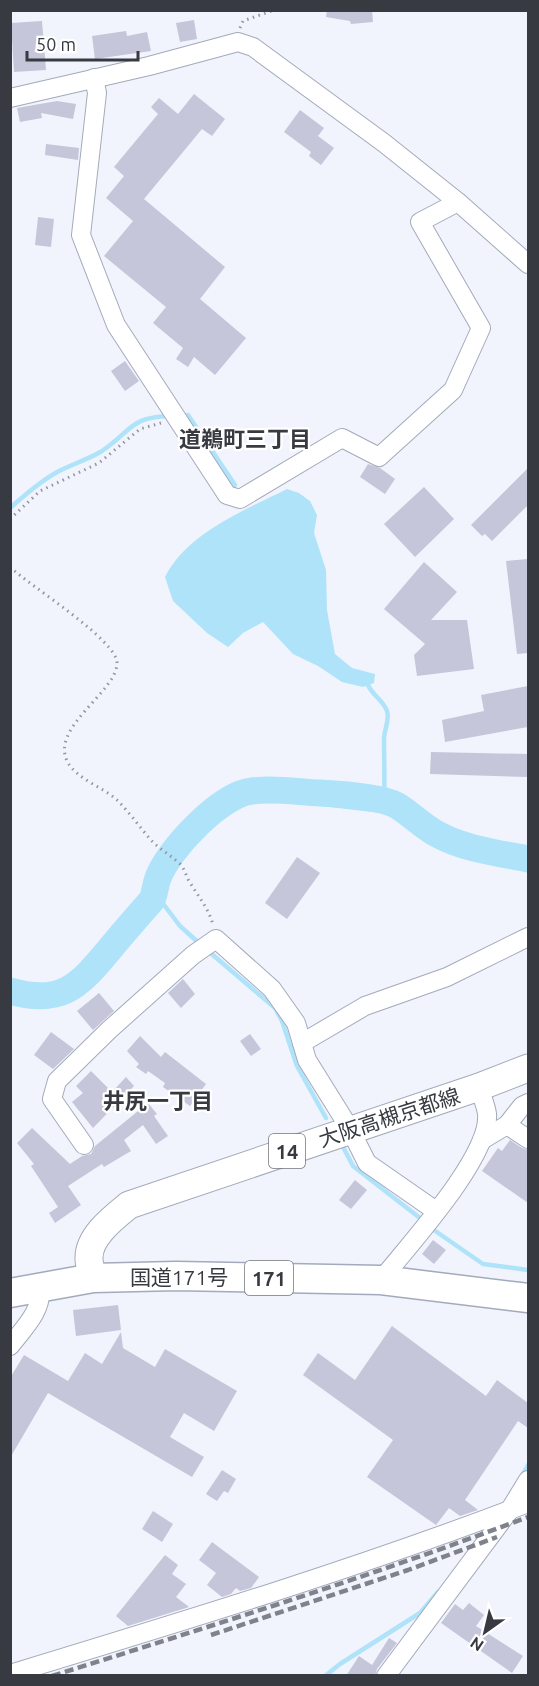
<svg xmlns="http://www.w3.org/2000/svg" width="539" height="1686" font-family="Ubuntu,'Noto Sans JP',sans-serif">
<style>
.water{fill:#aee3fa}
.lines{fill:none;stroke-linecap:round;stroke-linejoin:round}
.stream{stroke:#aee3fa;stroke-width:4.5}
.river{stroke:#aee3fa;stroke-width:27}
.building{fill:#c5c6d9}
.minor-casing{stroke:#a2aabb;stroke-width:20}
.primary-casing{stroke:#a2aabb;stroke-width:29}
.trunk-casing{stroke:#a2aabb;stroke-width:31}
.path{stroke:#93969d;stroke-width:3;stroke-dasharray:1.5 4.5;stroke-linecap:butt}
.minor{stroke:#fff;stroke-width:18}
.primary{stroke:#fff;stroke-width:27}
.trunk{stroke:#fff;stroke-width:28}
.rail{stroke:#7f828a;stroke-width:4.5;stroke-dasharray:9 4.5;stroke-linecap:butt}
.labels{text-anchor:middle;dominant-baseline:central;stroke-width:4.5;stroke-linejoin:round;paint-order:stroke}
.shield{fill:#fff;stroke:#73757a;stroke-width:1.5}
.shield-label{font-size:20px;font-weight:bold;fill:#373a41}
.street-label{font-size:21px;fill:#373a41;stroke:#fff}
.neighbourhood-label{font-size:22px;font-weight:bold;fill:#373a41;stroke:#fff}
</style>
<rect width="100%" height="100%" fill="#f1f4fc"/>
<path class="water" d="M287,489l12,4 11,8 7,14 -3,18 12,37 1,40 8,44 17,14 23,6 -1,9 -11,4 -21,-5 -24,-16 -25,-12 -30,-32 -20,11 -15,14 -21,-14 -34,-32 -8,-24c22,-44 80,-67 122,-88z"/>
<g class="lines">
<g class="stream">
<polyline points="182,416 188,415 235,485"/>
<path d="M10,508c16,-14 31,-27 49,-37 14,-7 30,-12 43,-20 30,-20 27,-34 68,-35"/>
<path d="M368,685c5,11 15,15 19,26 3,9 -3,19 -3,28 0,21 1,41 0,62"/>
<path d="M167,881l25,-39 40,-34 14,-6 14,-4 21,1 102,12c19,6 30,21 46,31 29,17 67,19 99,25"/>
<polyline points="155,893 180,926 201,945"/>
<polyline points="207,950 275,1008 282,1021 297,1066 326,1118"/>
<polyline points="10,981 32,987 49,987 76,974 137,903"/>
<polyline points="341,1143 353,1166 425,1222"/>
<polyline points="431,1228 483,1264 528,1270"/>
<polyline points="522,1476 528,1465"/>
<polyline points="325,1676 340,1664 420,1613 438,1592"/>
</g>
<path class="river" d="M10,991c51,15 69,-5 99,-41 14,-17 28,-33 43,-50 3,-7 3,-14 6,-22 10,-28 63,-84 94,-87 22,-3 46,1 68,2 18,1 60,4 76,12 14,8 26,21 41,29 27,15 61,19 91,25"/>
</g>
<g class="building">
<polygon points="327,10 372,10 373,22 351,24 350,21 326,17"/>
<polygon points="194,20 197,39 180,42 176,23"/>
<polygon points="42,21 46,70 14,72 11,23"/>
<polygon points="126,31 127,36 147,32 151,51 95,59 92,36"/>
<polygon points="194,94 225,119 212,136 202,129 144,199 225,267 200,299 246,338 215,375 194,357 188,367 176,359 183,348 153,323 166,307 104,256 133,221 106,198 124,176 114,167 158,114 151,107 159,98 178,114"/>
<polygon points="57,101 76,104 73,119 41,113 42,118 20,122 17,108"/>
<polygon points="300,110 324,128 318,136 334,148 321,165 309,156 311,152 284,132"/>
<polygon points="46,144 79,148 78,160 45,155"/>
<polygon points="38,217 54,219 51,247 35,245"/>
<polygon points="125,361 139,381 125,391 111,371"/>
<polygon points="368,464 380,468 395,479 385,494 360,477"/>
<polygon points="528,468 528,505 492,541 485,534 482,536 471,525"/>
<polygon points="424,487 454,519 415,557 384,524"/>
<polygon points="528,559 528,653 517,654 506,561"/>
<polygon points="424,562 457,592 431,620 467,620 474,669 417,676 414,655 425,644 384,609"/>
<polygon points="528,686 528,727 445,742 442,720 484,711 481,695"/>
<polygon points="431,752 528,754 528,777 430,774"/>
<polygon points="297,857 320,873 287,919 265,903"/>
<polygon points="183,979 195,994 181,1008 168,993"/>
<polygon points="99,993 114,1011 93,1030 77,1011"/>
<polygon points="51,1032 74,1049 53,1069 34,1055"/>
<polygon points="250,1034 261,1049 251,1056 240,1041"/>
<polygon points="140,1036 161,1057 165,1052 206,1084 190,1106 163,1087 165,1083 148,1071 146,1074 136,1067 139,1064 127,1051"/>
<polygon points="91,1071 112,1092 126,1077 134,1086 93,1128 72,1102 83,1093 76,1086"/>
<polygon points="148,1103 157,1114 154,1116 168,1136 156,1144 143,1125 124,1140 131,1151 104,1167 102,1164 68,1186 81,1205 55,1223 49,1213 58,1207 31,1166 34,1164 17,1143 32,1128 70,1164 82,1156 91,1154 95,1146"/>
<polygon points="510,1140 522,1148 528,1150 528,1203 482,1171 498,1148 502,1151"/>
<polygon points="355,1180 367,1190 351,1209 339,1200"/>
<polygon points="433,1240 446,1250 434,1264 422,1254"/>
<polygon points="118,1305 121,1330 76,1336 73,1310"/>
<polygon points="392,1326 486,1396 497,1380 528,1403 528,1428 518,1421 465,1500 478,1510 460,1516 449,1508 436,1525 367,1477 393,1440 303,1375 318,1353 355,1380"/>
<polygon points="121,1332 123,1348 155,1367 165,1349 237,1391 214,1431 184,1413 170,1437 204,1457 192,1477 48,1393 10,1458 10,1378 24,1355 68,1381 85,1353 102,1364"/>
<polygon points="222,1470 236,1479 228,1493 224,1491 217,1501 206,1494"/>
<polygon points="153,1511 173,1524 162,1542 142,1529"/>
<polygon points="212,1542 259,1577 251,1588 240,1591 236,1588 231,1594 222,1597 207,1585 216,1573 199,1560"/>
<polygon points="165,1555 178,1565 172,1574 186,1584 176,1597 189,1607 128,1626 116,1616"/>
<polygon points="469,1603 484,1615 476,1626 523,1656 512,1673 441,1623 455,1604 463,1610"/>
<polygon points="389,1638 397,1643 377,1669 375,1676 346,1676 359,1656 372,1665"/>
</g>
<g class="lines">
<g class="minor-casing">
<g id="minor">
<polyline points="94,78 97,93 81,235 116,325 227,495 240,499 342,438 379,457 453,390 481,328 420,222 458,202"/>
<polyline points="10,98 149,66 238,42 253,47 384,143 458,202 528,264"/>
<polyline points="302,1043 365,1006 447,977 528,937"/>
<polyline points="507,1125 528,1139"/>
<polyline points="482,1140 507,1125 522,1106 528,1103"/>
<polyline points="84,1145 52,1099 57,1081 109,1030 193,955 216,939 272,989 296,1023 307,1060 350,1129 367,1163 436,1211"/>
<path d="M381,1280c27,-34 110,-124 106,-166 -1,-9 -6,-19 -8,-27"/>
<path d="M10,1346c14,-18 33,-36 30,-59"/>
<path d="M10,1674c174,-53 349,-106 518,-171"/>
<polyline points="386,1676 509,1511 528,1480"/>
</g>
</g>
<g class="primary-casing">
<path id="primary" d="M93,1278c-1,-6 -4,-13 -4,-19 -1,-22 24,-41 40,-54l350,-118 49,-19"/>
</g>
<g class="trunk-casing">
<polyline id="trunk" points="10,1293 93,1278 176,1276 381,1280 528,1298"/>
</g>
<g class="path">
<polyline points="240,28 243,21 274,10"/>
<polyline points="10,519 40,491 99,463 140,429 161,423"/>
<path d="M10,567c20,19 107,73 107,96 0,29 -66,63 -50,98 9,18 36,26 50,39 12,12 22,26 33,39 9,10 21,16 31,26 4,5 5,11 8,16 9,15 20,28 24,44"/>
</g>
<use href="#minor" class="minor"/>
<use href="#primary" class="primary"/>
<use href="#trunk" class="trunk"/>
<g class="rail">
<polyline points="211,1635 408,1570 497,1537"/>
<path d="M52,1676c159,-50 320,-100 476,-159"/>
</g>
</g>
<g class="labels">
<g class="shield">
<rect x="269" y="1134" width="36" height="34" rx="4.5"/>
<rect x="245" y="1261" width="48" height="34" rx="4.5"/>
</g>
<g class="shield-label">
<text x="287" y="1151">14</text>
<text x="269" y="1278">171</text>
</g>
<g class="street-label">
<text transform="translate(389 1117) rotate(-18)">大阪高槻京都線</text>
<text x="179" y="1277">国道171号</text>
</g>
<g class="neighbourhood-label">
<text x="245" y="438">道鵜町三丁目</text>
<text x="158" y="1100">井尻一丁目</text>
</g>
</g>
<rect width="539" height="1686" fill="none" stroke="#373a41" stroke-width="24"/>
<g transform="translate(485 1632) rotate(214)" stroke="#ffffff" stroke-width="4.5" paint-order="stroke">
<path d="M0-4.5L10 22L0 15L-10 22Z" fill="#373a41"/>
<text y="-9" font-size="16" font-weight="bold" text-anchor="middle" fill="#373a41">N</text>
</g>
<path d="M27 51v9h111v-9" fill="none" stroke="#373a41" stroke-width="3"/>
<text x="36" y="51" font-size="18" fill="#373a41" stroke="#ffffff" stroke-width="4.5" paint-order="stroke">50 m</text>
</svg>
